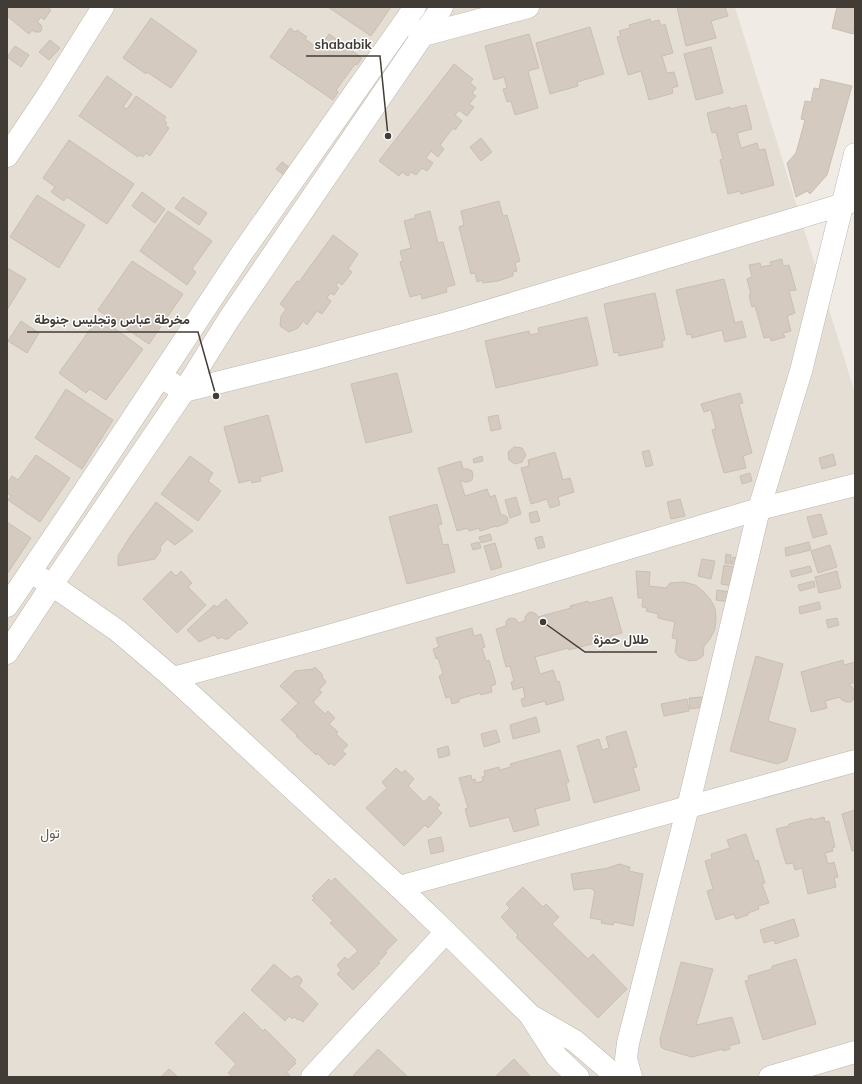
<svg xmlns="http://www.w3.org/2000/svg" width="862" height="1084" font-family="Mulish,Vazirmatn,sans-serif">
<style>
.residential{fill:#e4ded4}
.building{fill:#d4cabf;stroke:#cabfb0}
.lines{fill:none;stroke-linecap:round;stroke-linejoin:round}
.minor-casing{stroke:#beb6ac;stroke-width:23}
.minor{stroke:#fff;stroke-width:22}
.labels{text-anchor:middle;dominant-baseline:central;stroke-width:3;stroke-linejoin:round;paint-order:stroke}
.quarter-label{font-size:14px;fill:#645a4e;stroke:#fff}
.leader{fill:none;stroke:#423c36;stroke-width:1.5}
.callout-dot{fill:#423c36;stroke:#fff;stroke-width:1.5}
.callout-label{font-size:13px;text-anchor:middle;font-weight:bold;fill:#423c36;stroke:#fff;stroke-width:3;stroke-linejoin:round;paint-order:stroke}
</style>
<rect width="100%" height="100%" fill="#f0ece5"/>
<polygon class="residential" points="7,7 735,7 855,393 855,1077 7,1077"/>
<g class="building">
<polygon points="7,7 47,7 51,10 44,20 41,17 37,22 41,25 42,30 40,32 35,32 32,30 29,34 7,16"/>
<polygon points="328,7 391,7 371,36"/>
<polygon points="677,7 725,7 728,16 711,21 716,38 686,46"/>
<polygon points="837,7 855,7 855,26 853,34 832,28"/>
<polygon points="151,18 197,51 171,88 147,72 146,74 123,58"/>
<polygon points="650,19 651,22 659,20 661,26 665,24 673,53 662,56 667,73 674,72 678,86 672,88 673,93 649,100 641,71 628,75 617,37 621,36 619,31 630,28 629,25"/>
<polygon points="590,27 604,74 577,82 578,86 550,94 536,43"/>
<polygon points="290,28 295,32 297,30 307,37 305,39 319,49 329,34 362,58 357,65 355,64 336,90 338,92 333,100 270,57"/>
<polygon points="529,34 539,68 528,71 538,108 515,115 511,101 507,102 503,89 507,88 504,77 494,80 485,46"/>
<polygon points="50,40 60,48 49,60 39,52"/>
<polygon points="15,46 29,55 21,67 7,57"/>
<polygon points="711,47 723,93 696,100 684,54"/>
<polygon points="454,64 473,79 470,83 476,88 472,93 476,96 469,104 474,107 467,116 459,110 455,115 462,121 455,130 453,128 440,145 444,149 438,157 431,151 426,158 433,163 427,171 422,168 416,175 411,172 408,176 402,172 399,176 379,161"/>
<polygon points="107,76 132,94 123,107 127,109 136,96 166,117 164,120 167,123 165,125 169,128 150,156 146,153 143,157 140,155 138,157 79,116"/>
<polygon points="821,79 852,86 827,175 810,194 807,191 796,197 787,163 796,153 805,120 801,119 805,101 811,102 814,88 819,89"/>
<polygon points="746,105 752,129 737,133 741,148 757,143 759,150 765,149 774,185 741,194 740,191 728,194 720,160 723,159 716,132 712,133 707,113 730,107 730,109"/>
<polygon points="481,138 492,152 481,161 470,147"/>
<polygon points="69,140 134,184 107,224 67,197 64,201 51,192 55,187 43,178"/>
<polygon points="282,162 289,167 284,175 276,169"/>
<polygon points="142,192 165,209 155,223 132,206"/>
<polygon points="37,195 85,225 59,268 10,237"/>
<polygon points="183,197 207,213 199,225 175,208"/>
<polygon points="499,201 503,216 507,215 520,261 515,263 517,271 513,272 513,276 498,281 483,283 482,280 477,282 475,273 471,274 459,227 464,225 461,211"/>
<polygon points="168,211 212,241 192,269 196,272 187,285 140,251"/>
<polygon points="430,211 438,243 443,242 455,285 446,287 447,292 422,299 421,294 410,297 400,262 403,261 400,251 411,248 404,221 415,218 415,215"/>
<polygon points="333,235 358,254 348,269 352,272 342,285 338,282 336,286 339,288 334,295 330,293 327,298 331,301 322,314 317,311 307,325 303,321 298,328 289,332 280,326 281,316 286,309 280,304 297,281 299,282"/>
<polygon points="782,259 783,266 789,265 796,290 789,291 795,313 787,316 791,331 783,333 785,337 771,341 770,337 764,338 755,306 752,307 749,295 751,294 747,279 752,277 749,265 760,263 761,267 771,265 770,262"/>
<polygon points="132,261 183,294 149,344 98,310"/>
<polygon points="7,268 26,279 7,310"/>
<polygon points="724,279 735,323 742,321 746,337 725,342 722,330 692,338 691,334 687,335 676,290"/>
<polygon points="655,293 665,340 662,341 663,347 619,356 618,352 614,353 604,304"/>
<polygon points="99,317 143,349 106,400 90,389 86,393 59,373"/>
<polygon points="587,317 598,365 496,388 485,341 529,331 530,335 539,333 538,328"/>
<polygon points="21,321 39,333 27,353 8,341"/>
<polygon points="397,373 412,432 366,443 351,384"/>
<polygon points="66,389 113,420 82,469 35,438"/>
<polygon points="740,393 743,403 739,404 752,453 743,456 746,468 724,473 712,430 716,429 711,410 704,412 701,404"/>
<polygon points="268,415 283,471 260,477 261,481 252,483 251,480 239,483 224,427"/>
<polygon points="498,415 501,429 491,431 488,417"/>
<polygon points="514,447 522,448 526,455 522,462 515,464 509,460 508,452"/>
<polygon points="649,450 653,465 646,467 642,452"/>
<polygon points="555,452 563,480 570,478 574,492 558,497 560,505 550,508 547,499 531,504 521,468 529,466 528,460"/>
<polygon points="833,454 836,465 822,469 819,458"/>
<polygon points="36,455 70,478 40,522 8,500 11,496 7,493 7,484 12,476 18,480"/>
<polygon points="190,456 213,473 208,481 221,491 198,521 161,494"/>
<polygon points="482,456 483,461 474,463 473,459"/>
<polygon points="461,461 463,469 468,469 472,471 473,475 472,480 468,482 464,482 460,480 465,496 487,489 490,497 495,495 501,515 504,515 507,517 508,520 507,523 496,527 496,526 480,531 479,528 469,531 468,528 457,531 438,468"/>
<polygon points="750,473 752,481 742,484 740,476"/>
<polygon points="516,497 521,514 510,518 505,500"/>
<polygon points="680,499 685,516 671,519 667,502"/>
<polygon points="156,502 193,531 175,545 167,539 160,547 161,550 155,559 118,566 118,556 131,535"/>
<polygon points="437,504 442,524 438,525 443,545 448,544 455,572 407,584 389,517"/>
<polygon points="537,511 540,521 531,523 529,513"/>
<polygon points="821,514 827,534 813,538 807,517"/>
<polygon points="7,522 31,538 7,574"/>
<polygon points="490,534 492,540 481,543 479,537"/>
<polygon points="542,536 545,547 538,549 535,538"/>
<polygon points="479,542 481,548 473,550 471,544"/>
<polygon points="809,542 811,550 786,556 785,548"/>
<polygon points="495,543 502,567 491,570 484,546"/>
<polygon points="830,545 837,567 818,573 811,551"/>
<polygon points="726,554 731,555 730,564 725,563"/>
<polygon points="733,557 740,558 738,566 731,564"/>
<polygon points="702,559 715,561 711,579 698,576"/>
<polygon points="724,565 735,567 732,586 721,584"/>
<polygon points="810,566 812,572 792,577 790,571"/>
<polygon points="171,571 176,576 181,571 192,583 188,587 206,605 177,633 143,599"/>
<polygon points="636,571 650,572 649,586 666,588 670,583 684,582 695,585 703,591 710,599 715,608 716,619 715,629 710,639 704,646 703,656 697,660 690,661 679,657 675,652 677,639 672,638 675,622 658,618 658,614 646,611 647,608 642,607 643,598 638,598"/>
<polygon points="837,571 841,588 819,593 815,577"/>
<polygon points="814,581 815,587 800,591 798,585"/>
<polygon points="717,590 731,592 729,602 716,600"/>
<polygon points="612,597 622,633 611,636 611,639 601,642 600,638 594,639 595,643 569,650 568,648 535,657 540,674 553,670 557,682 559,681 564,700 546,705 545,701 523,707 521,699 525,698 523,687 513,690 511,682 514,681 510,666 506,667 496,629 506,626 506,622 508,619 512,618 516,619 518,623 525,621 525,617 528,613 532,612 536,614 538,617 571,608 570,606 588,601 589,603"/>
<polygon points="226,599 248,623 240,630 239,629 228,639 224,639 222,637 218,639 214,635 199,642 187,630 214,605 217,607"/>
<polygon points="819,602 821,609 800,614 799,607"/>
<polygon points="837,618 839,625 828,628 826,620"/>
<polygon points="472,628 474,636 481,634 485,647 482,648 486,661 489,660 496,684 491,686 492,692 481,695 480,693 459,699 459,702 452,704 450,697 446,698 439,676 443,674 438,658 436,659 433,649 439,647 436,638"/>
<polygon points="756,656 783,664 768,721 796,729 787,760 777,764 730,751"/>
<polygon points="843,660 844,665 855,662 855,682 849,684 855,690 854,699 851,702 846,702 842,700 840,697 825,701 827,708 811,712 801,672"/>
<polygon points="315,667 323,675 322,677 326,682 319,690 322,692 313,702 325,714 328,711 335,718 329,724 338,732 336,734 348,745 342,751 346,754 334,766 331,763 329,765 317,753 316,755 296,736 297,735 281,720 298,703 280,686 295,671 313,669"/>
<polygon points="703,697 704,707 690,709 689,698"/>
<polygon points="687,699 689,711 664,716 661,704"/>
<polygon points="536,717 540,732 513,739 510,725"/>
<polygon points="496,730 500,742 484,747 481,734"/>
<polygon points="626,731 637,767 633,768 640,790 594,803 577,746 599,739 602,750 609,748 606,737"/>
<polygon points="448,746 450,755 439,758 437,749"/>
<polygon points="560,750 569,782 566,783 570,800 535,809 539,825 514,832 509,817 470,827 465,809 468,808 459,778 471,775 472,780 475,779 476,783 483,781 482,777 485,776 484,771 499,767 499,770 511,767 510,764"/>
<polygon points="396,768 402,773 405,770 414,779 408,786 424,802 430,796 440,805 437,808 442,813 428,828 425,825 404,846 366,808 387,788 382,782"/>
<polygon points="855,810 855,850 852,851 842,814"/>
<polygon points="824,817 825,822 829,821 835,847 832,848 833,851 825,853 828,864 834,862 838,877 834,878 836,887 808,894 802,868 795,870 793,863 786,864 776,829 789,826 789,824 812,818 813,820"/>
<polygon points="746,834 755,861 758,860 765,883 762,884 769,903 758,906 759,909 748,913 748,915 736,919 734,914 716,920 707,891 713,889 705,861 712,859 711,854 730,848 727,840"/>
<polygon points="441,837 444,851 431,854 428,840"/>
<polygon points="619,864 630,867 629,871 643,874 633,926 614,922 613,925 601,923 602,920 590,918 595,891 590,888 574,890 571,874 608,868"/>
<polygon points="335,878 397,940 385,952 387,953 378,962 380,963 353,990 337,974 341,970 337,965 345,957 348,960 358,951 330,923 333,921 312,900 315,898 312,896 329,879 331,882"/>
<polygon points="523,887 543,907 546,904 559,917 552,924 588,959 593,954 627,989 598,1018 516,937 518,935 501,917 510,908 506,904"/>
<polygon points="794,919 799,936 775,944 774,940 764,943 760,930"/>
<polygon points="796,959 816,1024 763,1040 745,981 749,980 748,976 772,969 772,966"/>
<polygon points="681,962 713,969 696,1025 732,1017 740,1043 729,1046 730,1049 723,1051 723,1049 692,1057 664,1049 661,1047 660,1039"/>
<polygon points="274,964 291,979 296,976 299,976 301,978 302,981 299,986 318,1004 303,1022 299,1019 298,1020 294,1017 292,1019 289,1016 285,1021 251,990"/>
<polygon points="244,1012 263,1031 265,1029 296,1060 294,1062 296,1063 287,1072 290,1076 290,1077 232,1077 228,1073 236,1064 215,1043"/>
<polygon points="378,1049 408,1077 352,1077"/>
<polygon points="514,1059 531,1077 495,1077"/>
<polygon points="169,1069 178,1077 161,1077"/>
</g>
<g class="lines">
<g class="minor-casing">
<g id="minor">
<polyline points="418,31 423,35 528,7"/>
<polyline points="7,156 46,98 103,7"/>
<polyline points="161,377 184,391 309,360 458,320 854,201"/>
<polyline points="30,572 52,585 118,631 173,678 399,887 446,932 530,1015 557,1057 578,1077"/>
<polyline points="7,606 70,513 244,250 415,7"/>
<polyline points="7,653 52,585 184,391 229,319 442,7"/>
<polyline points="173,678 321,638 492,589 759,509 855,485"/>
<polyline points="399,887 855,761"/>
<polyline points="533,1017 575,1041 617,1077"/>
<polyline points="312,1077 446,932"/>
<polyline points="631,1077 626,1059 628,1043 688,807 759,509 801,371 855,154"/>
<polyline points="770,1077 855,1052"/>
</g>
</g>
<use href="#minor" class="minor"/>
</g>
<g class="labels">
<g class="quarter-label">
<text x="50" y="833">تول</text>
</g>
</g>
<path class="leader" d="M388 136L380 56H306M216 396L198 332H27M543 622L585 652H657"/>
<g class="callout-dot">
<circle cx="388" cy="136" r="4"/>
<circle cx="216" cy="396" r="4"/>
<circle cx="543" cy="622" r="4"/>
</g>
<g class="callout-label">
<text x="343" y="49">shababik</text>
<text x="112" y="324">مخرطة عباس وتجليس جنوطة</text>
<text x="621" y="644">طلال حمزة</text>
</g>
<rect width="862" height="1084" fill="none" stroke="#423c36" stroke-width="16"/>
</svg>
